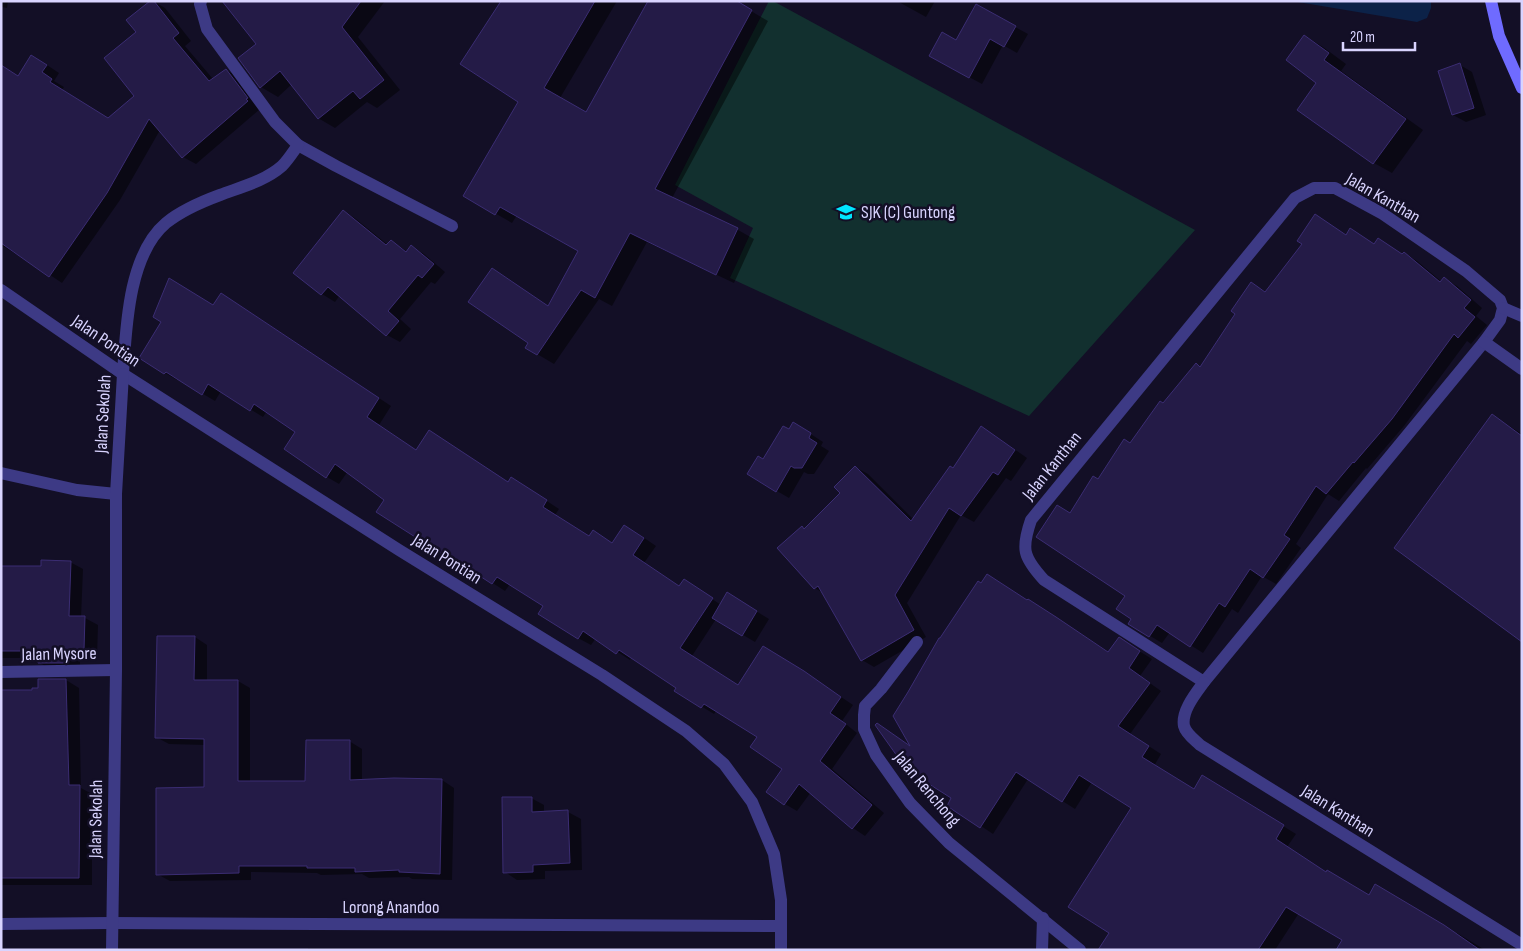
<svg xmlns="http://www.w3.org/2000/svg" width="1523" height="951" font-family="'Sofia Sans Condensed',sans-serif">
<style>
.green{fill:#12302f}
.water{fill:#0c2248}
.shadow{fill:#0007}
.building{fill:#241b47;stroke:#3b2d73}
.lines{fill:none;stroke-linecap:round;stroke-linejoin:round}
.minor{stroke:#3d3a85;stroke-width:12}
.tertiary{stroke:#3d3a85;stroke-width:12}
.secondary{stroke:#6f6bff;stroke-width:12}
.labels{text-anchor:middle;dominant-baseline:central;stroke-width:5;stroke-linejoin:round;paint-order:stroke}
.street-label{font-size:18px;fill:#d9d4ff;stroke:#130f26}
.poi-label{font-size:18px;fill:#d9d4ff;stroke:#130f26;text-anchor:start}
</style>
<rect width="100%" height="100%" fill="#130f26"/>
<polygon class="green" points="769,1 773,1 1195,230 1029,416 730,278 753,228 675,185"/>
<polygon class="water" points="1292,1 1431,1 1431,8 1427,18 1417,22"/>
<g class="shadow">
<polygon points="1,1 8,1 7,8 2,7 1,9"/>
<polygon points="153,1 165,8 191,41 185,46 213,79 226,70 239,77 260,109 196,164 183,157 160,130 120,200 62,283 25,258 24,259 1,245 1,65 19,77 44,63 59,73 54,81 64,87 62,90 109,119 136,96 137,32"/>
<polygon points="230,1 385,1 358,37 400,90 377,108 367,102 335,128 318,118 292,84 278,97 261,87 258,44"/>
<polygon points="503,1 617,1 560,98 586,114 649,2 648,1 734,1 768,21 672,198 738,230 754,239 734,283 647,242 612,306 599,299 554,364 527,348 529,343 492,269 509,279 549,307 580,251 517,215 512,223 465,196 520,102"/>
<polygon points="897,1 935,1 926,17"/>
<polygon points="1015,27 1028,34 1017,53 1003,45 982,84 943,63 957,42"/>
<polygon points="1305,36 1323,47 1346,64 1341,71 1423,130 1392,173 1374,163 1299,110 1318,83"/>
<polygon points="1460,65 1472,72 1486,115 1466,122 1453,115 1440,72"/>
<polygon points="344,211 356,219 388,245 391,241 408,252 412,247 424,254 445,272 435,284 431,282 400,319 411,329 400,342 387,335 340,295 335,302 322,294 295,272"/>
<polygon points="1327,223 1347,235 1403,255 1404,253 1417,261 1442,282 1444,279 1457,286 1482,308 1476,316 1487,325 1471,344 1467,341 1404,426 1367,469 1366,468 1339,501 1328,494 1296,544 1301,548 1276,584 1262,576 1238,613 1232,609 1203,653 1170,632 1162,643 1130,624 1133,619 1127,595 1070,514 1131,444 1163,405 1201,368 1236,314 1252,284 1267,292"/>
<polygon points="234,302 391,406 379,425 417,451 509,483 524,486 559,509 555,515 590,537 613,544 637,533 656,546 644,563 680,587 696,588 721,605 740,601 769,619 755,642 716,619 692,656 739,686 763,648 816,680 853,705 842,721 857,733 832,769 884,813 865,836 853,828 811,792 797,811 785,804 767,792 784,769 759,737 717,710 714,714 676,691 678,687 631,657 630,660 596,638 591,645 578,638 545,606 510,584 505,591 459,561 458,562 446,555 386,499 348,471 339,484 327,477 297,432 267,411 263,417 221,391 215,401 178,379 177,380 165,373 214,306"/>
<polygon points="1492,415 1522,434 1522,641"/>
<polygon points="790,431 806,431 823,442 821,446 829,451 814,474 808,474 804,472 789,498 748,474 763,461"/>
<polygon points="994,435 1027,458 1011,481 1006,478 974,522 961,515 907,603 926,637 874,667 862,660 823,593 815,588 779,548 805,530 842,493 855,467 868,474 914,520 953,469"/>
<polygon points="70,562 83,569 81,618 85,618 98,625 97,657 80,657 80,669 52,670 40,663 40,658 1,658 1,567 42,567"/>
<polygon points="1028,601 1069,626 1109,652 1131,646 1152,659 1140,676 1161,691 1130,734 1161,754 1154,766 1194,791 1215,784 1296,834 1287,847 1327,873 1369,897 1457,935 1457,933 1485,950 1337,950 1343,940 1299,913 1275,950 1114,950 1110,933 1132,807 1092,782 1075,809 1028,779 993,834 981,826 877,724 913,748"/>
<polygon points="195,637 207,645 207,681 238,681 250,688 250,782 306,782 349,741 362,749 362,780 442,780 454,788 452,880 412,879 409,877 369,878 362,874 321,875 317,873 251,872 251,880 170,881 157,874 205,788 205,745 169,744 156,737"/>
<polygon points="66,680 79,688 81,788 92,794 92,885 1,885 1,691 33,692"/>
<polygon points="531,798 544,805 544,812 568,812 581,819 582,870 545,871 545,879 517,880 505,872"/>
<polygon points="308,948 393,949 396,950 308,950"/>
</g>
<g class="building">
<polygon points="150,1 154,1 179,33 173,38 209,81 226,69 248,98 246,99 248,101 182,158 149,119 107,193 49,277 1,243 1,65 18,76 31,55 47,65 42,72 52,79 50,82 108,118 134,96 104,58 136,32 126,20"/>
<polygon points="222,1 361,1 342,27 384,80 360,99 353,91 318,119 280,71 260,88 238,58 256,44"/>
<polygon points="501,1 595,1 544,88 586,112 648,1 737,1 752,10 655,189 738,228 716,275 630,233 595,298 581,290 537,355 525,348 528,343 468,302 492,268 548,306 578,251 500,207 495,215 463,196 518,102 460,64"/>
<polygon points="976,4 1016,26 1004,47 990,39 969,78 929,56 942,32 956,40"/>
<polygon points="1304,35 1329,53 1324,60 1406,119 1373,164 1297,110 1316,83 1286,60"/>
<polygon points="1460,63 1474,108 1452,115 1438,71"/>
<polygon points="343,210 386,245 391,240 406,252 411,245 434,264 422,278 418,275 388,311 399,321 386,336 328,287 321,295 293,273"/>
<polygon points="1315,214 1346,235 1350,228 1374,244 1378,238 1402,254 1404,252 1440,282 1444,277 1471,300 1464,308 1475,317 1458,338 1454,334 1392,419 1354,463 1353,462 1326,494 1316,486 1284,535 1290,539 1263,578 1250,569 1225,607 1219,603 1190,647 1157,625 1149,637 1128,624 1131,619 1116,609 1125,596 1036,537 1057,505 1070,513 1093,476 1098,479 1124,439 1130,443 1160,401 1163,403 1196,363 1200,367 1235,314 1231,311 1251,282 1265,292 1302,244 1297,241"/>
<polygon points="169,278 213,305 221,293 379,398 367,417 416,450 429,430 508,482 511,477 547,500 543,507 589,536 593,530 612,543 624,525 644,538 633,555 679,586 684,579 713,598 680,648 738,685 763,646 804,671 841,697 830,713 846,724 820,761 872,805 852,829 799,784 784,805 766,792 782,769 750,747 757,737 704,704 701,708 674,691 676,688 619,650 616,654 583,631 578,639 538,614 543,606 497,577 492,584 446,554 445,556 376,512 384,500 335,464 326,478 284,449 295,432 254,404 250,411 208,384 202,395 166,372 164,374 139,358 161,322 153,317"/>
<polygon points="1492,414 1522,436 1522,642 1394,548"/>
<polygon points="793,422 811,433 809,438 817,443 802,468 794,468 791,466 776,492 747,474 758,456 763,459 783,426 789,429"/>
<polygon points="981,426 1015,450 998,475 993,472 961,516 949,508 895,595 914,630 861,661 818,586 814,589 777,548 802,526 804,529 840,493 834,487 855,466 911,521 950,466 953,468"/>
<polygon points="41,560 71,561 69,616 85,616 84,650 68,650 67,663 38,663 39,651 1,651 1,566 41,566"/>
<polygon points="987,574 1027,600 1028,599 1056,617 1108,652 1119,637 1140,651 1129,668 1150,683 1118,726 1149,746 1142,757 1194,789 1202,775 1284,825 1276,839 1326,872 1327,870 1369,895 1375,884 1444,925 1480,950 1336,950 1342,940 1286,907 1258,950 1098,950 1109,933 1068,907 1131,808 1079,775 1062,802 1016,772 980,828 947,806 951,798 907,770 875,725 877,723 910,746 893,716 908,692 939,638 940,638 978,581 981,583"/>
<polygon points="727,592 757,611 742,636 712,618"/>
<polygon points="157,636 195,636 194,680 238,680 238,781 305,781 306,740 350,740 350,780 394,778 442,779 440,874 399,872 399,870 355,872 355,868 307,868 307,866 239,866 239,873 156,875 156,788 204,787 204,739 155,738"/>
<polygon points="38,679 66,679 69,785 80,785 79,878 1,878 1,690 32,690 32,688 38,688"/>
<polygon points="502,797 532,797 532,812 568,810 570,863 533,865 533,872 503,873"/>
</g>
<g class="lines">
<g class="minor">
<polyline points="298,145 336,166 452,226"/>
<path d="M1314,188h21l48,26 83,57 34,29 3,8 -3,12 -16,22 -280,340 -160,-102c-21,-23 -23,-31 -13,-60l264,-322z"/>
<path d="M1,290l122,84c3,-45 5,-119 43,-151 16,-13 35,-21 54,-28 21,-8 45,-14 62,-29 6,-6 11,-14 16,-21l-23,-23 -68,-93 -7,-25 1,-3"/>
<polyline points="1503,308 1522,316"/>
<polyline points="1484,342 1522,369"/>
<polyline points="1,473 77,490 116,494"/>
<polyline points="917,642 881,689 865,706 864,715 864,729 876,755 910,803 949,843 1080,950"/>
<polyline points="1,672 116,670"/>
<path d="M1204,682c-8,11 -23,29 -20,44 2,8 11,14 16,19l322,200"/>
<polyline points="1,924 111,923 781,926"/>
<polyline points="1042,950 1043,918"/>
</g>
<g class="tertiary">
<polyline points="123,374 399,550 602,675 686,731 724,764 752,802 774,854 781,900 781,950"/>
<polyline points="112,950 116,670 116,494 123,374"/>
</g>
<polyline class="secondary" points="1491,1 1499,36 1522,88"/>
</g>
<defs>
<g id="school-bare" transform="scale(1.5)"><path d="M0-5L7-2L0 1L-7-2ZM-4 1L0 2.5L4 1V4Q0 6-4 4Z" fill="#00e5ff" stroke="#130f26" stroke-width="2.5" paint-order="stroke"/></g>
</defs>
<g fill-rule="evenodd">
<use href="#school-bare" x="846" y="212"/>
</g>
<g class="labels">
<g class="street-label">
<text transform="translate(1383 198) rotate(30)">Jalan Kanthan</text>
<text transform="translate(106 341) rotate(34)">Jalan Pontian</text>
<text transform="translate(103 414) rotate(-87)">Jalan Sekolah</text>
<text transform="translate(1052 466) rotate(-51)">Jalan Kanthan</text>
<text transform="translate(447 559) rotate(32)">Jalan Pontian</text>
<text transform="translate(59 654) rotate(-1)">Jalan Mysore</text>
<text transform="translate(927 789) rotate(50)">Jalan Renchong</text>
<text transform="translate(1338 811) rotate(32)">Jalan Kanthan</text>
<text transform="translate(96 819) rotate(-89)">Jalan Sekolah</text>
<text x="391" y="907">Lorong Anandoo</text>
</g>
<g class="poi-label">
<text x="861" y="212">SJK (C) Guntong</text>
</g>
</g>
<rect width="1523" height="951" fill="none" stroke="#d9d4ff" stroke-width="5"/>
<path d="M1343 42v8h72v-8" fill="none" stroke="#d9d4ff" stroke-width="2.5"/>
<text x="1350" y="42" font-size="15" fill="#d9d4ff" stroke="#130f26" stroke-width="4" paint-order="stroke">20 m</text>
</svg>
